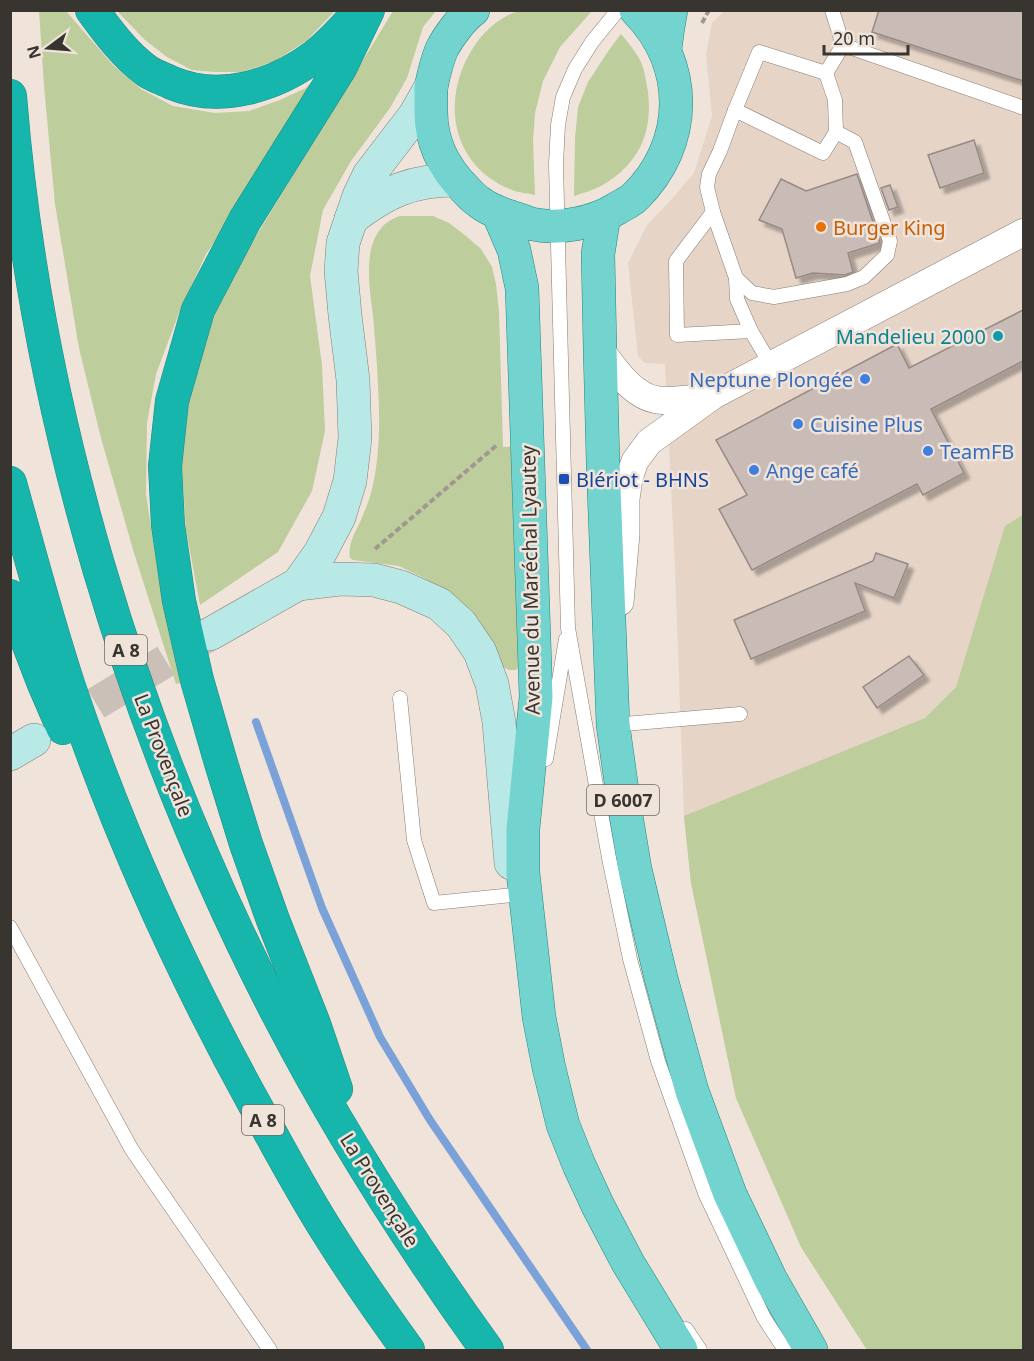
<svg xmlns="http://www.w3.org/2000/svg" width="1034" height="1361" font-family="'Noto Sans',sans-serif">
<style>
.built{fill:#e6d4c7}
.green{fill:#bdcd9c}
.lines{fill:none;stroke-linecap:round;stroke-linejoin:round}
.stream{stroke:#7aa1d8;stroke-width:8}
.building{fill:#c9bbb6;stroke:#978985;stroke-width:1.5;filter:url(#shadow)}
.secondary-tunnel{stroke:#cac0b8;stroke-width:33;stroke-dasharray:33 16;stroke-linecap:butt}
.service-casing{stroke:#867c73;stroke-width:15}
.minor-casing{stroke:#867c73;stroke-width:28}
.secondary-casing{stroke:#867c73;stroke-width:34}
.primary-casing{stroke:#228881;stroke-width:34}
.motorway-casing{stroke:#228881;stroke-width:34}
.path{stroke:#a09790;stroke-width:4;stroke-dasharray:6 3;stroke-linecap:butt}
.service{stroke:#fff;stroke-width:14}
.minor{stroke:#fff;stroke-width:27}
.secondary{stroke:#b9e9e6;stroke-width:33}
.primary{stroke:#73d3ce;stroke-width:33}
.motorway{stroke:#16b6ad;stroke-width:33}
.food-dot{fill:#e8710a;stroke:#efe3da;stroke-width:2}
.culture-dot{fill:#0f9aa8;stroke:#efe3da;stroke-width:2}
.shop-dot{fill:#3f7fe0;stroke:#efe3da;stroke-width:2}
.transit-dot{fill:#1a4fb4;stroke:#efe3da;stroke-width:2}
.labels{text-anchor:middle;dominant-baseline:central;stroke-width:5;stroke-linejoin:round;paint-order:stroke}
.shield{fill:#efe3da;stroke:#6f6863;stroke-width:1.5}
.shield-label{font-size:18px;font-weight:bold;fill:#383430}
.food-label{font-size:20px;fill:#c56008;stroke:#efe3da;text-anchor:start}
.culture-label{font-size:20px;fill:#0d838f;stroke:#efe3da;text-anchor:end}
.shop-label{font-size:20px;fill:#366cbe;stroke:#efe3da;text-anchor:start}
.transit-label{font-size:20px;fill:#164399;stroke:#efe3da;text-anchor:start}
.street-label{font-size:20px;fill:#383430;stroke:#efe3da}
</style>
<defs>
<filter id="shadow"><feDropShadow dx="5.5" dy="5.5" stdDeviation="1.5" flood-color="#0004"/></filter>
</defs>
<rect width="100%" height="100%" fill="#efe3da"/>
<polygon class="built" points="724,11 1023,11 1023,1350 867,1350 801,1247 736,1098 691,883 684,816 675,567 665,364 645,363 638,356 628,263 647,225 669,202 694,173 712,116 706,55 712,23"/>
<g class="green">
<polygon points="39,11 66,11 113,65 141,89 173,106 215,113 249,111 280,100 306,88 334,60 279,147 206,254 179,313 156,374 147,423 146,494 159,580 184,682 176,684 134,553 101,438 79,348 55,204 44,86"/>
<polygon points="117,11 335,11 306,41 275,61 242,72 215,72 192,70 167,57 145,40"/>
<polygon points="393,11 436,11 423,27 407,78 390,108 351,161 323,210 310,276 322,365 325,431 312,491 278,552 200,605 186,530 181,454 190,381 214,310 258,233"/>
<path d="M589,11h3l-32,36 -17,34 -8,32 -2,28 2,54c-7,-2 -16,-2 -23,-5 -61,-24 -72,-90 -39,-142 10,-16 27,-32 46,-37 7,-2 16,-1 23,-1 16,0 31,0 47,1z"/>
<path d="M621,34c7,8 14,17 19,26 5,10 6,21 8,32 5,42 -10,73 -47,94 -8,4 -18,7 -27,10l1,-58 3,-31 10,-25 21,-32z"/>
<path d="M400,216h33l16,7 17,13 15,13 11,18 4,17 3,28 4,135 15,-1 6,216 -8,8h-7l-8,-4 -44,-66 -33,-22 -25,-12 -46,-6 -3,-2c-3,-16 8,-29 13,-43 4,-9 8,-20 10,-30 7,-33 7,-67 5,-100 -1,-23 -3,-46 -5,-69 -4,-33 -14,-87 27,-100z"/>
<polygon points="1023,515 1023,1350 867,1350 801,1247 736,1098 691,883 684,816 925,718 956,687 1005,526"/>
</g>
<g class="lines">
<polyline class="stream" points="256,722 322,908 380,1037 430,1120 587,1350"/>
</g>
<g class="building">
<polygon points="879,10 1023,10 1023,81 872,32"/>
<polygon points="974,140 984,173 940,188 928,155"/>
<polygon points="857,174 880,243 848,253 853,272 845,275 813,273 796,278 782,229 759,220 781,179 806,191"/>
<polygon points="890,185 898,207 889,210 881,188"/>
<polygon points="1023,310 1023,361 931,409 964,473 923,495 917,484 752,570 719,509 747,495 716,440 897,344 909,368"/>
<polygon points="876,553 908,564 894,598 855,583 865,611 751,659 734,620 873,561"/>
<polygon points="909,656 924,675 877,708 863,687"/>
</g>
<g class="lines">
<polyline class="secondary-tunnel" points="54,729 210,634"/>
<g class="service-casing">
<g id="service">
<polyline points="618,10 592,42 575,69 563,97 558,125 556,164 558,245 568,628 609,858 630,959 658,1061 705,1193 764,1318 785,1350"/>
<polyline points="832,10 843,45 1024,108"/>
<polyline points="735,110 823,153 836,132 835,100 826,73"/>
<polyline points="713,212 676,261 677,335 751,331"/>
<polyline points="736,278 752,293 774,297 847,284 864,277 887,255 890,241 855,142 836,132"/>
<polyline points="771,365 751,331 737,299 736,278 713,212 707,187 709,174 720,151 735,110 759,52 826,73 843,45"/>
<polyline points="400,698 414,840 434,903 513,895"/>
<polyline points="613,725 740,714"/>
<polyline points="546,759 566,639"/>
<polyline points="10,927 132,1150 270,1350"/>
<polyline points="686,1329 700,1350"/>
</g>
</g>
<g class="minor-casing">
<g id="minor">
<path d="M600,349c14,19 33,48 58,51 17,2 35,-2 52,-4"/>
<polyline points="620,602 626,534 626,499 629,478 635,461 649,442 714,395 1024,232"/>
</g>
</g>
<g class="secondary-casing">
<g id="secondary">
<path d="M351,219c35,-27 60,-39 105,-39"/>
<polyline points="298,584 340,579 374,580 401,587 439,604 461,624 480,652 492,684 499,722 511,863"/>
<polyline points="210,634 298,584 320,553 339,517 350,481 355,438 353,380 345,315 341,271 343,243 359,196 369,175 415,115 431,87"/>
<polyline points="10,754 34,740"/>
</g>
</g>
<g class="primary-casing">
<g id="primary">
<path d="M473,10c-11,8 -25,27 -31,39 -4,8 -10,31 -11,40 0,7 0,15 0,23 0,30 13,56 34,77 4,4 8,9 13,12 9,8 21,12 33,16 7,2 14,5 21,7 27,6 61,-1 84,-15 6,-4 14,-7 19,-12 54,-53 55,-133 1,-187"/>
<polyline points="665,49 668,27 671,10"/>
<polyline points="498,213 514,250 522,288 536,697 523,829 523,873 539,1017 549,1068 563,1125 579,1165 598,1206 628,1263 681,1350"/>
<polyline points="604,216 598,254 600,349 603,462 613,725 623,797 635,869 661,978 692,1091 730,1194 771,1280 811,1350"/>
</g>
</g>
<g class="motorway-casing">
<g id="motorway">
<path d="M92,10c16,22 33,45 55,61 7,5 17,8 25,12 48,20 103,3 143,-27 14,-11 30,-28 42,-42"/>
<path d="M10,96c25,314 123,639 268,918 61,118 132,229 209,336"/>
<path d="M10,483c19,68 37,137 59,204 49,145 112,284 186,418 25,45 49,91 77,134 24,38 50,75 76,111"/>
<polyline points="10,596 44,684 63,728"/>
<polyline points="336,1089 314,1024 273,920 246,844 221,763 197,680 179,601 168,525 165,466 172,401 198,310 245,220 340,68 368,10"/>
</g>
</g>
<g class="path">
<polyline points="702,23 709,10"/>
<polyline points="375,549 497,445"/>
</g>
<use href="#service" class="service"/>
<use href="#minor" class="minor"/>
<use href="#secondary" class="secondary"/>
<use href="#primary" class="primary"/>
<use href="#motorway" class="motorway"/>
</g>
<circle class="food-dot" cx="821" cy="227" r="6"/>
<circle class="culture-dot" cx="998" cy="336" r="6"/>
<g class="shop-dot">
<circle cx="865" cy="379" r="6"/>
<circle cx="798" cy="424" r="6"/>
<circle cx="928" cy="451" r="6"/>
<circle cx="754" cy="470" r="6"/>
</g>
<rect class="transit-dot" x="558" y="473" width="12" height="12" rx="3"/>
<g class="labels">
<g class="shield">
<rect x="105" y="635" width="42" height="30" rx="4.5"/>
<rect x="587" y="785" width="72" height="30" rx="4.5"/>
<rect x="242" y="1105" width="42" height="30" rx="4.5"/>
</g>
<g class="shield-label">
<text x="126" y="650">A 8</text>
<text x="623" y="800">D 6007</text>
<text x="263" y="1120">A 8</text>
</g>
<g class="food-label">
<text x="833" y="227">Burger King</text>
</g>
<g class="culture-label">
<text x="986" y="336">Mandelieu 2000</text>
</g>
<g class="shop-label">
<text x="853" y="379" text-anchor="end">Neptune Plongée</text>
<text x="810" y="424">Cuisine Plus</text>
<text x="940" y="451">TeamFB</text>
<text x="766" y="470">Ange café</text>
</g>
<g class="transit-label">
<text x="576" y="479">Blériot - BHNS</text>
</g>
<g class="street-label">
<text transform="translate(530 580) rotate(-91)">Avenue du Maréchal Lyautey</text>
<text transform="translate(164 755) rotate(69)">La Provençale</text>
<text transform="translate(380 1190) rotate(58)">La Provençale</text>
</g>
</g>
<rect width="1034" height="1361" fill="none" stroke="#383430" stroke-width="24"/>
<g transform="translate(48 48) rotate(254)" stroke="#efe3da" stroke-width="4.5" paint-order="stroke">
<path d="M0-4.5L10 22L0 15L-10 22Z" fill="#383430"/>
<text y="-9" font-size="16" font-weight="bold" text-anchor="middle" fill="#383430">N</text>
</g>
<path d="M824 45v9h84v-9" fill="none" stroke="#383430" stroke-width="3"/>
<text x="833" y="45" font-size="18" fill="#383430" stroke="#efe3da" stroke-width="4.5" paint-order="stroke">20 m</text>
</svg>
